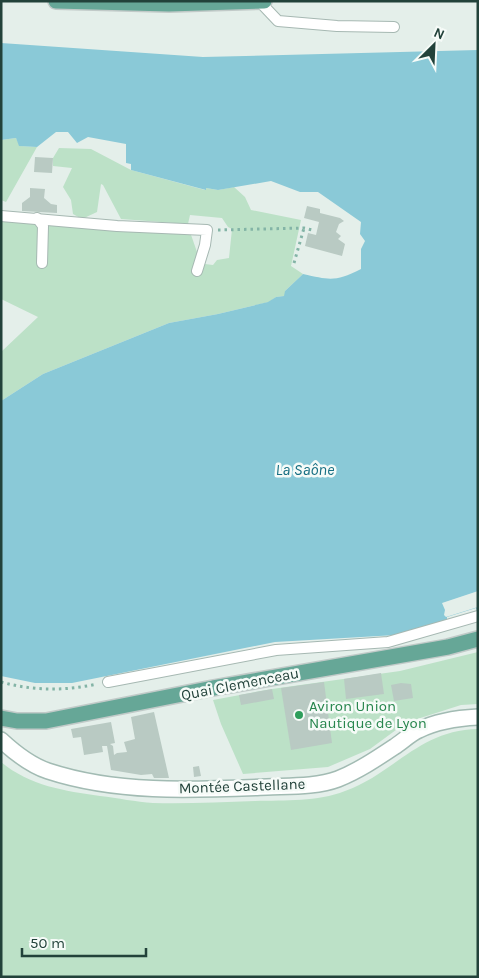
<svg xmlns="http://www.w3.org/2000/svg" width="479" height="978" font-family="Karla,sans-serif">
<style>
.green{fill:#bce1c7}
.water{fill:#8ac9d7}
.pier{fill:#e4efea}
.building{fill:#b9cac3}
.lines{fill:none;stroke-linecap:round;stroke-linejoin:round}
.lane-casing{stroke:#a6b8b2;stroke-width:12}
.secondary-casing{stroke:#a2bbb3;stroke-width:18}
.primary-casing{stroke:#c1cac8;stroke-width:18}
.path{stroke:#83b4a6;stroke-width:3;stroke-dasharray:2.5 4;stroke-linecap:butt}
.lane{stroke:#fff;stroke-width:10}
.secondary{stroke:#fff;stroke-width:15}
.primary{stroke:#66a797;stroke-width:15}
.leisure-dot{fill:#2e9e5b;stroke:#f6fbf8;stroke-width:2}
.labels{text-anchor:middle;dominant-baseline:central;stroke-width:5;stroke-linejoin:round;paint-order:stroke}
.street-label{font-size:15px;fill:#22423a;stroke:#f6fbf8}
.leisure-label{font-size:15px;fill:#27864d;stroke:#f6fbf8;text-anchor:start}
.water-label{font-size:16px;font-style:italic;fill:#176f83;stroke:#f6fbf8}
</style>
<rect width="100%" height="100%" fill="#e4efea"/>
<g class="green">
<polygon points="16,138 20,146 37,147 6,202 1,200 1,140"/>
<path d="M59,148l32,1 40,21 74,20 1,-2 12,2 16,-3 11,10 6,13 50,10 -10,46 12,8 -18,17v5l-9,1 -7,5 -51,12 -49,9 -126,51 -42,27v-49l37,-35 -37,-18v-87c62,11 125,14 188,17l8,23v11l16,2 4,-5 12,-2 3,-29 -4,-2 -6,-9 -32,-3 -2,9 -67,-5 -18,-34 -2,-1 -4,28 -15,7 -9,-5 -2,-14 -8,-13 9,-19 -19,-2v-8z"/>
<polygon points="478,652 478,704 461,705 411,721 400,727 370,749 328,767 243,774 221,724 213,700 272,689 400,671"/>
<path d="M478,729v248h-477v-215c29,24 64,29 99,34 18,2 36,6 53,7 34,1 68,-1 102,-2 31,-1 62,1 90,-10 50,-18 74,-61 133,-62z"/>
</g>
<path class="water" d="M1,43l202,14 275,-7v563l-2,-5 -29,9v4l-51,14 -121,7 -203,41h-37l-34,-7v-275l42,-27 126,-51 49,-9 50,-12 8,-5 8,-1 1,-5 18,-17c27,6 32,8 58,-5v-20l4,-8 -5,-7 1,-12 -43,-30h-18l-29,-11 -53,9 -12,-2v2l-75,-20v-6l-5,-1v-19l-38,-7 -11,6 -9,-11h-12l-19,15 -18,-1 -3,-8 -15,2z"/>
<polygon class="pier" points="478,591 478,607 446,617 444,615 445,610 442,603"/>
<g class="building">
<polygon points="35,157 53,158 52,173 34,172"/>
<polygon points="30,188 45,189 44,198 51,204 57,205 57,213 22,211 22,203 30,197"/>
<polygon points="307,206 320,209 320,213 340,218 344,221 339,224 336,232 341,236 338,239 345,244 342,256 305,246 308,233 316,235 319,222 304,218"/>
<polygon points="381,673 384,694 346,699 344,679"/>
<polygon points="324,682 332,743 291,750 281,688"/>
<polygon points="401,683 411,684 413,698 394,701 391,685"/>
<polygon points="272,689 274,699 241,705 239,695"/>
<polygon points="154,712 169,778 154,778 152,774 141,775 111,770 107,746 102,746 103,752 84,755 81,737 73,738 71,729 111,722 115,743 110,744 113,746 114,755 117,753 127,752 124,742 135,739 131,717"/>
<polygon points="199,766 201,776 194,777 193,767"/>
</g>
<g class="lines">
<g class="lane-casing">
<g id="lane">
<polyline points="260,2 278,21 337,26 394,27"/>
<polyline points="1,216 117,226 207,230 205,245 197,271"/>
<polyline points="37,218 43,226 42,263"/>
<polyline points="108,682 276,650 388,642 478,616"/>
</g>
</g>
<g class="secondary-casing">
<path id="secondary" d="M1,740c14,13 29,25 47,31 70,23 146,19 219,16 22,-1 50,0 71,-8 20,-8 38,-20 56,-32 8,-5 16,-13 25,-17 18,-9 39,-12 59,-13"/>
</g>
<g class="primary-casing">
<g id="primary">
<polyline points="56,1 169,4 264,1"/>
<polyline points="1,718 17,721 46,721 213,688 448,647 478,639"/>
</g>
</g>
<g class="path">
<polyline points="218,230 304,228 312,230"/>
<polyline points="294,263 304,228"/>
<path d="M1,682c32,9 64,9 96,2"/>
</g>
<use href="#lane" class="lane"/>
<use href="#secondary" class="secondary"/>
<use href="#primary" class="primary"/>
</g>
<circle class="leisure-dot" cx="299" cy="715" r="5"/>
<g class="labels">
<g class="street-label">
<text transform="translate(240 684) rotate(-11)">Quai Clemenceau</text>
<text transform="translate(242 786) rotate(-2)">Montée Castellane</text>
</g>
<g class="leisure-label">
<text x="309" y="706">Aviron Union<tspan x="309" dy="17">Nautique de Lyon</tspan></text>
</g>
<g class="water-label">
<text x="305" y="469">La Saône</text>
</g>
</g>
<rect width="479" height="978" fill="none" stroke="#22423a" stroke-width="5"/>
<g transform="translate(434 45) rotate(24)" stroke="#f6fbf8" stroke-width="4" paint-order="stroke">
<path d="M0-4L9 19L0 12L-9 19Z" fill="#22423a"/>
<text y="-8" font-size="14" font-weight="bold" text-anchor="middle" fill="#22423a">N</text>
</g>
<path d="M22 948v8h124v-8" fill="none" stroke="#22423a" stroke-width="2.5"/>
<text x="30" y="948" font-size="15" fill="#22423a" stroke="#f6fbf8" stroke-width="4" paint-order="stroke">50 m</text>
</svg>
